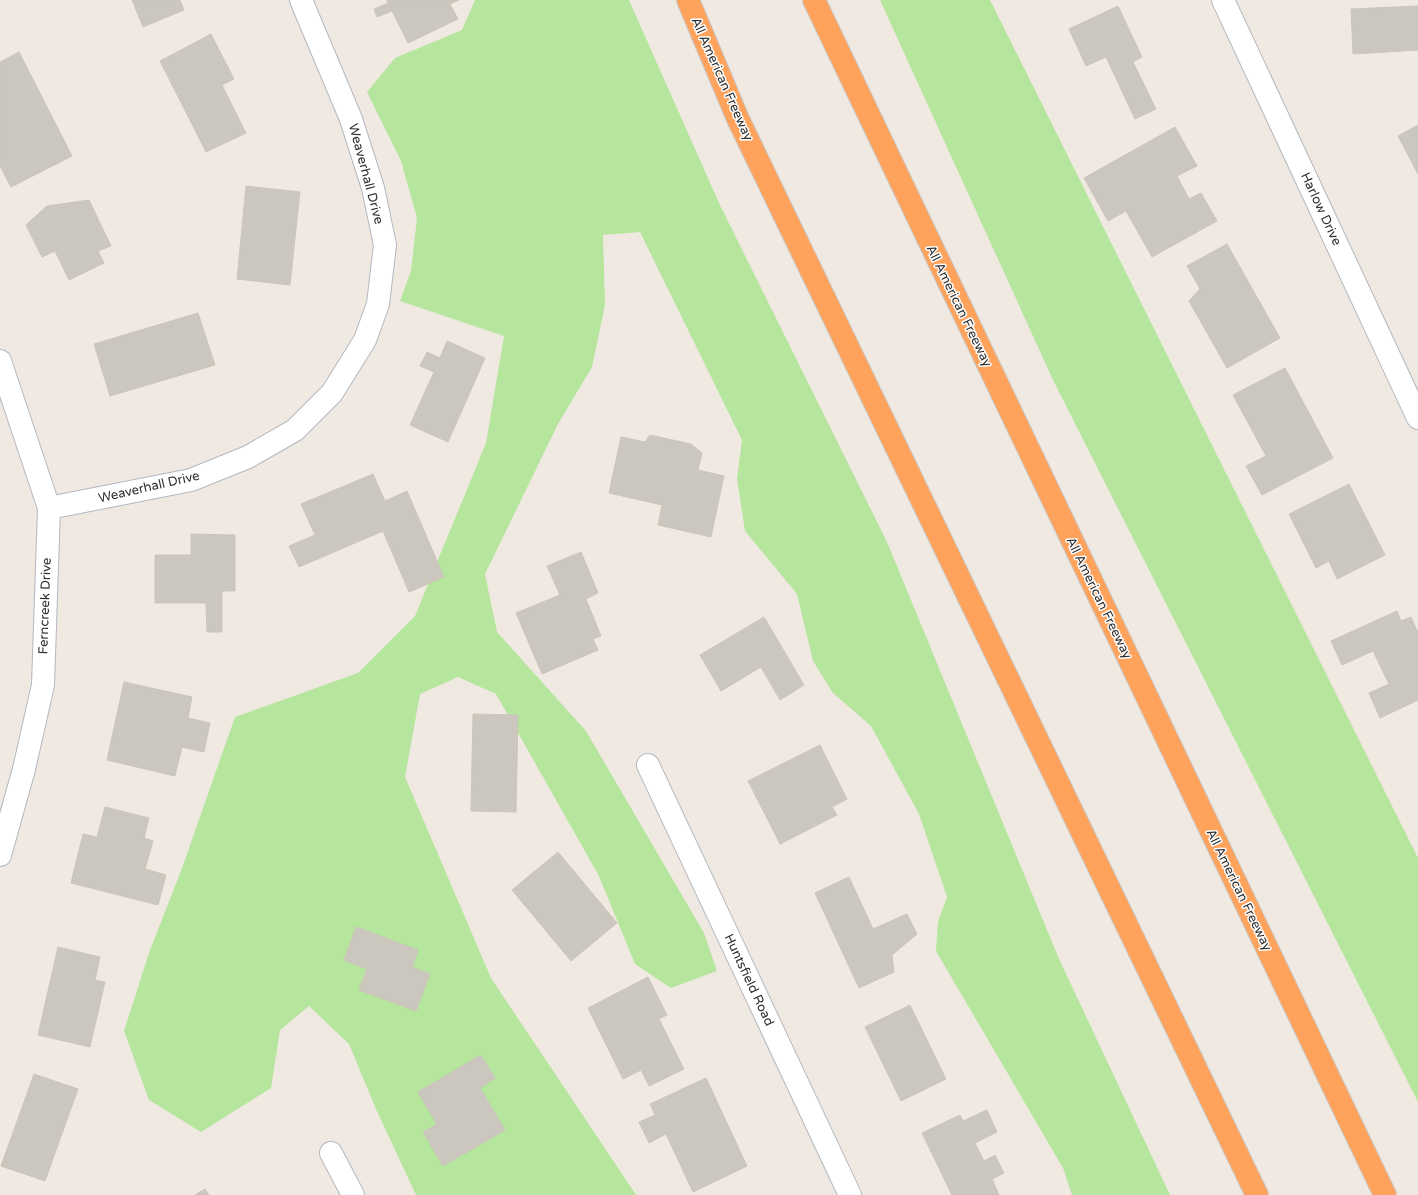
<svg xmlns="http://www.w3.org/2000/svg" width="1418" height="1195" font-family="'Varela Round',sans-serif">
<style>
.green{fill:#b6e59e}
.building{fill:#cbc7bf;stroke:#cbc5ba}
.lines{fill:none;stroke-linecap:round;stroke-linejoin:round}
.minor-casing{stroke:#b4b7c1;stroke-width:24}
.highway-casing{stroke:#c9c9c9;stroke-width:24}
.minor{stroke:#fff;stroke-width:22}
.highway{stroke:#ffa35c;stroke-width:22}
.labels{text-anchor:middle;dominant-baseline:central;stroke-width:3;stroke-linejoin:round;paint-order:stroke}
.street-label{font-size:13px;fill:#2e2e2e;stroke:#fff}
</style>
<rect width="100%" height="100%" fill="#efe9e1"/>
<g class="green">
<polygon points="475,0 629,0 719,203 887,542 1059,959 1170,1195 1072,1195 1063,1168 936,951 938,922 947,897 919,814 871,726 833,693 813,661 797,594 745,531 737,479 742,440 640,232 603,235 605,305 592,367 558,424 485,574 497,632 586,731 704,933 717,971 671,988 635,964 599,876 496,694 458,677 420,694 405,777 491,978 636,1195 416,1195 376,1109 349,1044 309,1006 280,1030 271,1088 201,1132 149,1100 124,1031 150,950 181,871 235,717 358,673 415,616 486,443 504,336 400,301 411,271 417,218 401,161 367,92 395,58 462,30"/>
<polygon points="880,0 990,0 1418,858 1418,1102 1053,380"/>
</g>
<g class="building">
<polygon points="132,0 180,0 184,10 143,27"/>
<polygon points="387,0 459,0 450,4 458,19 408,43 392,11 377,17 374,9 388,3"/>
<polygon points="1118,6 1142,57 1133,62 1156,109 1135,119 1106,57 1086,66 1069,29"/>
<polygon points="1418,6 1418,50 1353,54 1351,9"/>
<polygon points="211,34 234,79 222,85 246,133 206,152 160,61"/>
<polygon points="19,52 72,156 11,187 0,166 0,62"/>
<polygon points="1418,125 1418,174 1398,136"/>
<polygon points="1175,127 1197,166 1177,176 1189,199 1201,193 1217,221 1152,257 1126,211 1108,221 1084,178"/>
<polygon points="246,186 300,192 290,285 237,279"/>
<polygon points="89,200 111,246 98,251 104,263 69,280 55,251 42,257 26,225 47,206"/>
<polygon points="1227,244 1280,338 1227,368 1189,301 1200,289 1187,266"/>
<polygon points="198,313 215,365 110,396 94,344"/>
<polygon points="447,341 485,358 448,442 410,425 434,372 420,366 427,352 440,358"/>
<polygon points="1285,368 1333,458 1262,495 1246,466 1266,456 1233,395"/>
<polygon points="650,435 691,444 702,453 698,470 724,476 711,537 658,525 662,505 609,493 621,437 645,442"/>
<polygon points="373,474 385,501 407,491 444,577 409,592 383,531 299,567 289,546 315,535 301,504"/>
<polygon points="1349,484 1385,555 1337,579 1329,561 1316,568 1289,514"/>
<polygon points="191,534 235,535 235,591 222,591 222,632 207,632 206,603 155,603 155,555 191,555"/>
<polygon points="581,552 598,593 586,599 601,636 593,639 598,650 542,674 516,613 560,595 547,566"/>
<polygon points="1397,611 1401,621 1411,617 1418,633 1418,700 1380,718 1369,693 1389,684 1373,651 1342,665 1331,641"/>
<polygon points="764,617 804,685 780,700 761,667 721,691 700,655"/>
<polygon points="124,682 192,697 188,718 210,723 204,752 182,747 175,776 107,760"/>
<polygon points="473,714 518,715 516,812 471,811"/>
<polygon points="820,745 847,799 832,807 837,815 780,844 748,781"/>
<polygon points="105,807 149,818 144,838 153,841 145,869 166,875 158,905 71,883 83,834 97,837"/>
<polygon points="558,852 617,923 571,961 512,890"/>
<polygon points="849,877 873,929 907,914 917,934 892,955 894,972 859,988 815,893"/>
<polygon points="356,927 418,950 412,967 430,974 416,1011 359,990 367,969 344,960"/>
<polygon points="58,947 100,957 95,980 105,982 90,1047 38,1035"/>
<polygon points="648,977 667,1015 659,1019 684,1069 649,1086 641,1070 623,1079 588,1008"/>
<polygon points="910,1005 946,1079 901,1101 865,1027"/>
<polygon points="481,1055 495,1078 480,1088 505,1130 443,1166 423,1132 437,1124 418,1092"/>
<polygon points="34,1074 78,1089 45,1181 1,1166"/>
<polygon points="706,1078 747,1166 693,1192 666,1134 649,1143 639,1122 655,1115 650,1104"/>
<polygon points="987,1110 997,1132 975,1143 984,1161 995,1155 1004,1173 992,1179 999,1195 952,1195 922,1133 960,1115 963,1121"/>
<polygon points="205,1189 209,1195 195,1195"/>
</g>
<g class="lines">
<g class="minor-casing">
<g id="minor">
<polyline points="1223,0 1418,418"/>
<polyline points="0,361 49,508 43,685 24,769 0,855"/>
<polyline points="49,508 191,480 248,457 295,430 332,393 365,340 378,304 385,245 373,188 351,119 301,0"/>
<polyline points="648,765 850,1195"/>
<polyline points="331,1153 353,1195"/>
</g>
</g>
<g class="highway-casing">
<g id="highway">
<polyline points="688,0 738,119 1257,1195"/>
<polyline points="814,0 1385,1195"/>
</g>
</g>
<use href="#minor" class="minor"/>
<use href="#highway" class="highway"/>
</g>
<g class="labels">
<g class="street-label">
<text transform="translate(722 79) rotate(66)">All American Freeway</text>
<text transform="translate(366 174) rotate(75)">Weaverhall Drive</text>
<text transform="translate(1321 209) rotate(65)">Harlow Drive</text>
<text transform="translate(959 306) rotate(64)">All American Freeway</text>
<text transform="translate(149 487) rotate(-13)">Weaverhall Drive</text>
<text transform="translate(1099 598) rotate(64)">All American Freeway</text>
<text transform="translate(45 606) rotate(-88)">Ferncreek Drive</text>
<text transform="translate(1239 890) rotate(64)">All American Freeway</text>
<text transform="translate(749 980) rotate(65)">Huntsfield Road</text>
</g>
</g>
</svg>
